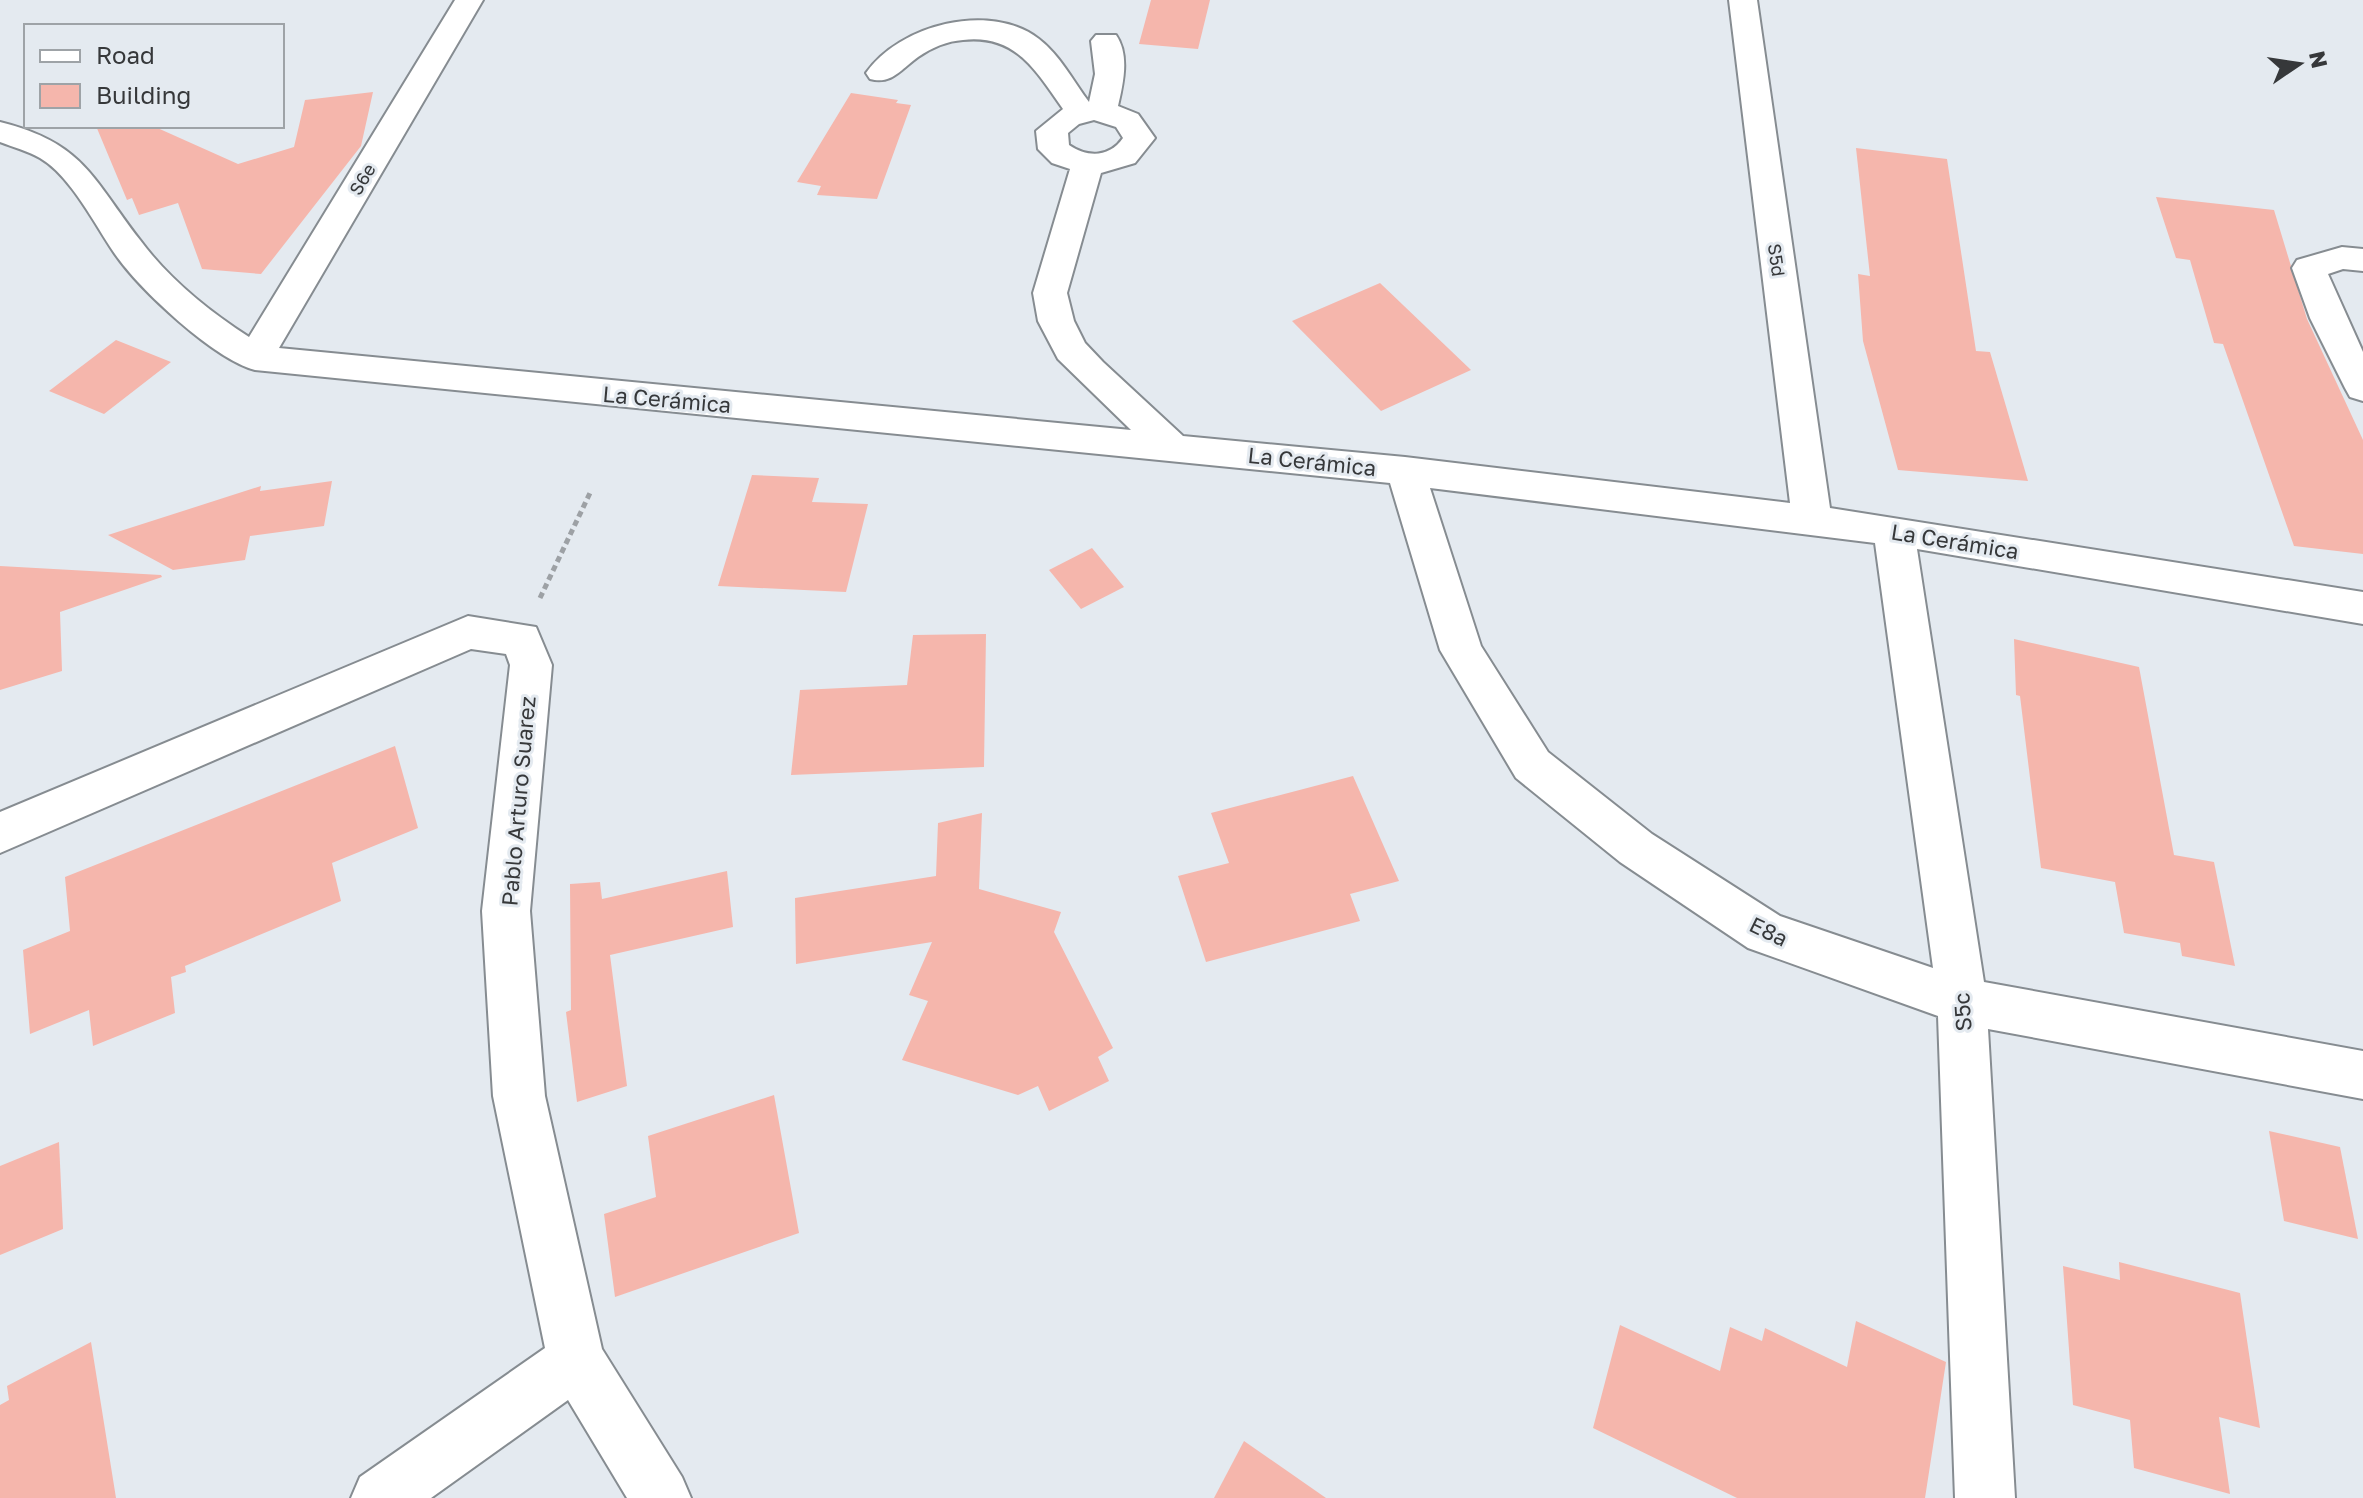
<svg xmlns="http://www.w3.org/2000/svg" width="2363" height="1498" font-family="'Golos Text',sans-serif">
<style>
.building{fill:#f5b6ac}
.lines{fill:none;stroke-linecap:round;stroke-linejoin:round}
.minor-casing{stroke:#868c91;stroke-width:4}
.path{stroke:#9da1a5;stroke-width:5;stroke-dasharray:6 4;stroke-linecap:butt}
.minor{fill:#fff;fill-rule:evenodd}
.labels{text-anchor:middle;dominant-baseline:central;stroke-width:6;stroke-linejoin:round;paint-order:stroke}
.far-street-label{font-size:18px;fill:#36383a;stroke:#e4eaf0}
.street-label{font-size:22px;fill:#36383a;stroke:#e4eaf0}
</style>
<rect width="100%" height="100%" fill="#e4eaf0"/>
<g class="building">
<polygon points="1151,0 1210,0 1198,49 1139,44"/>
<polygon points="373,92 361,146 261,274 202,269 178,203 139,215 132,198 127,200 96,126 153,126 238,164 294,147 305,100"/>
<polygon points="851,93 898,100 896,103 911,105 877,199 817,195 821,186 797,182"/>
<polygon points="1856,148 1947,159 1976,351 1990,352 2028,481 1898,470 1863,341 1858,274 1870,276"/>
<polygon points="2156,197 2274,210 2307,319 2363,440 2363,554 2294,546 2223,344 2214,343 2190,260 2176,258"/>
<polygon points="1380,283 1471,370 1381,411 1292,321"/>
<polygon points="116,340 171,362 104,414 49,391"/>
<polygon points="752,475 819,478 812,502 868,504 846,592 718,586"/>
<polygon points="332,481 324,526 250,536 245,560 173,570 108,535 261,486 260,491"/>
<polygon points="1092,548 1124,587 1081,609 1049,570"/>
<polygon points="0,566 161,575 162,577 60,612 62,671 0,690"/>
<polygon points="986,634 984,767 791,775 800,690 907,685 913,635"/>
<polygon points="2014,639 2139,667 2174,855 2214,862 2235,966 2182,956 2180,943 2124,933 2115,882 2041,868 2020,696 2016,695"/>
<polygon points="395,746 418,828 332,863 341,901 185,966 186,972 171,977 175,1013 93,1046 89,1010 30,1034 23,950 70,931 65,877"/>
<polygon points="1353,776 1399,881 1350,894 1360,921 1206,962 1178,876 1229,863 1211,813"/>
<polygon points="982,813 979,889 1061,912 1054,932 1113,1048 1098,1057 1109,1081 1049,1111 1038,1086 1018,1095 902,1060 928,1001 909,995 932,942 796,964 795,898 936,876 938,823"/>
<polygon points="727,871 733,927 610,955 627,1086 577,1102 566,1012 571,1010 570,884 600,882 602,899"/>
<polygon points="774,1095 799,1233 615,1297 604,1214 656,1197 648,1136"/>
<polygon points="2269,1131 2340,1147 2358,1239 2284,1221"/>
<polygon points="59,1142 63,1229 0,1255 0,1166"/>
<polygon points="2119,1262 2240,1293 2260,1428 2219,1417 2230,1494 2134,1468 2130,1420 2073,1405 2063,1266 2120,1280"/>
<polygon points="1856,1321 1946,1362 1925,1498 1737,1498 1593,1428 1620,1325 1720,1371 1730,1327 1762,1341 1765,1328 1847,1367"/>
<polygon points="91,1342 116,1498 0,1498 0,1405 9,1400 7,1386"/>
<polygon points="1244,1441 1326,1498 1214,1498"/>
</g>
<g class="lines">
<g class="minor-casing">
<g id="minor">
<path d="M455,0h28l-204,348 852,82 -73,-71 -20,-38 -5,-28 37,-124 -18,-6 -14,-14 -2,-18 27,-22c-27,-38 -47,-75 -100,-69 -16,1 -32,8 -45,17 -17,12 -26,28 -48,22l-4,-6c33,-48 124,-72 173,-34 21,16 34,42 50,63l6,-28 -4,-33 5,-6h20c14,20 7,49 2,71l20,8 17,24 -20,25 -34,10 -34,120 7,28 11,22 18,19 80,74 222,21 385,46 -61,-503h28l73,508 533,84v32l-446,-75 67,433 379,69v48l-375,-70 27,469h-60l-17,-482 -190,-68 -128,-86 -104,-84 -76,-128 -50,-167 -1135,-113c-41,-11 -115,-80 -140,-116 -20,-29 -44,-78 -75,-96 -12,-7 -27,-11 -40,-16v-20c84,21 92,56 140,118 28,38 70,72 109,97zM1094,120l22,7 7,11c-13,19 -35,20 -54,7l-1,-12 11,-9zM1430,488l445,55 58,425 -153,-52 -128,-82 -104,-82 -67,-106z"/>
<polygon points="2342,247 2363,249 2363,271 2343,269 2328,274 2363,352 2363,401 2350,397 2345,388 2310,318 2292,268 2297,260"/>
<polygon points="468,616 536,627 552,665 530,911 545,1096 602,1349 682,1477 691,1498 627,1498 568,1400 431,1498 351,1498 360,1477 545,1348 493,1096 482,911 510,665 506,654 471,649 0,853 0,812"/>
</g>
</g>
<polyline class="path" points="540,598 590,493"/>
<use href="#minor" class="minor"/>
</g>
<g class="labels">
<g class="far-street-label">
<text transform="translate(362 179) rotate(-59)">S6e</text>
<text transform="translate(1777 260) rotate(82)">S5d</text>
</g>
<g class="street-label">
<text transform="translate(667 399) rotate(5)">La Cerámica</text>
<text transform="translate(1312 461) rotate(6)">La Cerámica</text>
<text transform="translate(1955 541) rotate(9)">La Cerámica</text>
<text transform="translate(518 801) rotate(-85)">Pablo Arturo Suarez</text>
<text transform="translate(1769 931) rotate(26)">E8a</text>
<text transform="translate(1962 1012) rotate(-94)">S5c</text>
</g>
</g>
<rect x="24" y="24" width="260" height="104" fill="#e4eaf0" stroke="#9ea3a7" stroke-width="2"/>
<rect x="40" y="50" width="40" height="12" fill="#ffffff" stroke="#9ea3a7" stroke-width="2"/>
<text x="96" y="64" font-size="24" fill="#36383a">Road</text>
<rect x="40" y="84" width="40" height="24" fill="#f5b6ac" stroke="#9ea3a7" stroke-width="2"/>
<text x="96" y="104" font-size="24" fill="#36383a">Building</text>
<g transform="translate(2299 64) rotate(77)" stroke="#e4eaf0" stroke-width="6" paint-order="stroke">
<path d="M0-6L14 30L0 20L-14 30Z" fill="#36383a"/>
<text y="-12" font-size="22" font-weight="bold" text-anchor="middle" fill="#36383a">N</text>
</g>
</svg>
